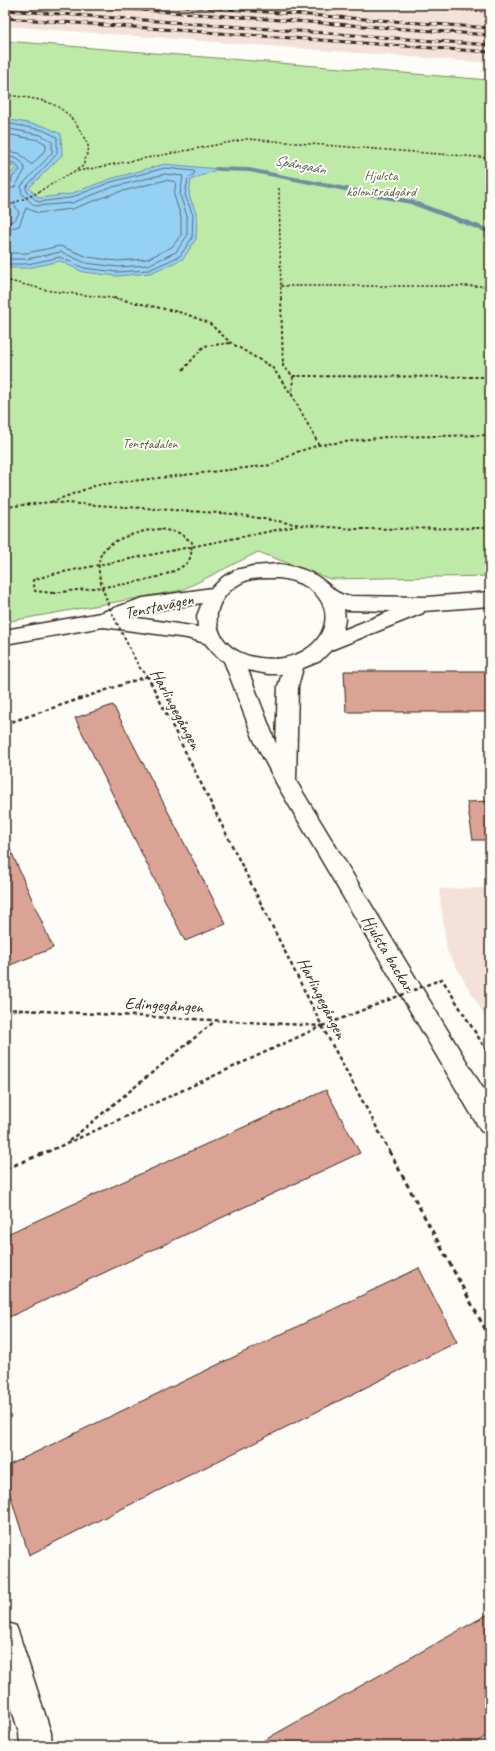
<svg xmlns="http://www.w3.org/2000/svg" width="495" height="1751" font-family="Caveat,sans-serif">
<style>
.built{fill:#f3e1da}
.green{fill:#beeaa7;stroke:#7c8a62}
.water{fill:#95d0f5;stroke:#718e9f}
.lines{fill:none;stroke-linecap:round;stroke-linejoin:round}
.shore{stroke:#5f6c74;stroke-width:1}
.stream{fill:#718e9f;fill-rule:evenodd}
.building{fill:#dba296;stroke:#3b2a1e}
.minor-casing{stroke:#3b2a1e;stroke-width:3}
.path-far3{stroke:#3b2a1e;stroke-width:1.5;stroke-dasharray:2.5 2;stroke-linecap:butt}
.path-far2{stroke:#3b2a1e;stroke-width:2;stroke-dasharray:3 2.5;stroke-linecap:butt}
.path-far1{stroke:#3b2a1e;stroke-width:2.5;stroke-dasharray:4 3;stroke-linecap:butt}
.path{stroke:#3b2a1e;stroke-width:3;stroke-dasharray:5 4;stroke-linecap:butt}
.minor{fill:#fdfcf7;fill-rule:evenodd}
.rail-casing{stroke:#3b2a1e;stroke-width:3}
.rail{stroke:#fdfcf7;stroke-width:2;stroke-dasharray:5.5;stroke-linecap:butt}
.path-bridge-far1{stroke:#3b2a1e;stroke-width:2;stroke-dasharray:3 2.5;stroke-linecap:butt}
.path-bridge{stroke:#3b2a1e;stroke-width:2.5;stroke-dasharray:4 3;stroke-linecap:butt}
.labels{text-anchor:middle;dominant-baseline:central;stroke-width:4;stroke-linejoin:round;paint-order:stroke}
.far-park-label{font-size:14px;fill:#5c5a40;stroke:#fdfcf7}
.far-water-label{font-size:15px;font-style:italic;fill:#565c5e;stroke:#fdfcf7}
.street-label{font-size:17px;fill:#3b2a1e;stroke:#fdfcf7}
</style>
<rect width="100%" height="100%" fill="#fdfcf7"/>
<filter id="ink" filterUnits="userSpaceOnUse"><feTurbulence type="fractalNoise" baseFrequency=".025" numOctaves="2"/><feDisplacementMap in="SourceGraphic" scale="8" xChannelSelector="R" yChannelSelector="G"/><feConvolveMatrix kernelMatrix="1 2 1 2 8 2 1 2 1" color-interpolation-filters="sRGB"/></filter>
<g filter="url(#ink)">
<g class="built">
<polygon points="5,5 490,5 490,63 5,26"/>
<polygon points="490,888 490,1025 447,951 439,889"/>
</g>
<polygon class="green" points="5,41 490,80 490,576 330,579 258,552 182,590 5,622"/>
<polygon class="water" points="5,119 44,126 61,134 62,155 29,188 39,198 70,194 110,179 165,164 218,169 191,180 189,195 197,215 196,239 183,259 150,273 117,276 83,272 60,261 28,268 5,268 5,216 11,213 5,209 5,181 8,181 7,176 16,169 13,166 5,166"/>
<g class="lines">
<g class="shore">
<polyline points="5,123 43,130 57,137 57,154 26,187 27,192 38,202 70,198 111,182 165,168 194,171 195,173 188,179 185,195 193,215 192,238 180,256 149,270 117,272 84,268 60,257 28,264 5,264"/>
<polyline points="5,128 41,135 52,141 52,153 21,186 22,194 35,206 72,203 113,187 165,174 183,176 180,195 187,216 187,236 176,252 148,265 118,267 86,263 61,252 27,259 5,259"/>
<polyline points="5,134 39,140 46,144 46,149 32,165 19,153 5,151"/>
<path d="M5,157c10,0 18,2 20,13l-10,17 -10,3"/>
<polyline points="5,162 15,163 20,170 12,177 11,183 5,185"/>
<polyline points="5,201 15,205 19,213 15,220 5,224"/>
<polyline points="5,230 19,226 26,208 38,213 72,209 115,193 166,180 176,182 174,195 181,217 181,235 172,247 147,259 117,261 88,257 60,246 27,253 5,253"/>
</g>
<polygon class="stream" points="215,167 249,168 412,200 490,229 490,234 410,204 249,172 218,171 214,169"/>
</g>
<g class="building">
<polygon points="344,671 490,671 490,712 346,712"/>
<polygon points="113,705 226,924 185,941 75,718"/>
<polygon points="490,801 490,840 473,840 467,802"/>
<polygon points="5,837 53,948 5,967"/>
<polygon points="326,1090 360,1153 5,1319 5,1235"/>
<polygon points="419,1268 457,1342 29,1555 5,1479 5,1467"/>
<polygon points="490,1613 490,1734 470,1746 254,1746"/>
</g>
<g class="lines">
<g class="minor-casing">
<g id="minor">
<path d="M279,564c15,2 30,6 42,15 11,7 13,14 26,17l80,1 63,-5v14l-66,5 -1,2 -92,37 -11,11 -17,7 -5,18 -2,95 194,319v35l-9,-4 -202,-343 -25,-48 -30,-79 -7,-4 -12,-14 -18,-5 -84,-11 -98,17v-14l95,-17 43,-15 69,-10 11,-11 13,-7 17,-4zM279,578c78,11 50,94 -25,79 -44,-9 -51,-55 -11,-75 11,-5 24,-4 36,-4zM202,603l-5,13 1,11 -67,-10 14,-5zM344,609l3,1 44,1 -48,19 2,-10zM248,670l20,4h14l-4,12 -2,58z"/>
<polygon points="5,1622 16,1626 20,1637 51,1733 52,1746 20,1746 19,1733 5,1686"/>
</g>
</g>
<g class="path-far3">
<polyline points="377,5 490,12"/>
<path d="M5,95c47,5 64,8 84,53l-6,18 -48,28 -30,13"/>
<polyline points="73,172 247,139 490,158"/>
<polyline points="279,188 281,299"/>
<polyline points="5,280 51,291 119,299"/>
<polyline points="281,286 490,286"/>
</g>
<g class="path-far2">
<polyline points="114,298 183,313 209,323 231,343 272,367 292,395 319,445"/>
<polyline points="281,298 283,366 293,376 292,394"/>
<polyline points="183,370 204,346 231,343"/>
<polyline points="293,376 490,377"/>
<polyline points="51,502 97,485 271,465 297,452 319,445 386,437 490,435"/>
<polyline points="5,507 50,502 234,514 301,525 356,529 490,528"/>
<polyline points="53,593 35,591 33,580 53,574 297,526"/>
<polyline points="139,667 148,676"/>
</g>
<g class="path-far1">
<polyline points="147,675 322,1026 390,1152"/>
<polyline points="5,724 148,676"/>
<polyline points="5,1009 322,1026"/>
<polyline points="69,1141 215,1021"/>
<polyline points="66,1144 322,1026"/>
<polyline points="47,1152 65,1144"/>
</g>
<g class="path">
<polyline points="389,1151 490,1338"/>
<polyline points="5,1169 49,1151"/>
</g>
<use href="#minor" class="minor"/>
<g class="rail-casing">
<g id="rail">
<polyline points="71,5 490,35"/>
<polyline points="169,5 490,28"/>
<polyline points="5,10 490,45"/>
<polyline points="5,18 490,52"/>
</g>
</g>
<use href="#rail" class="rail"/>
<g class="path-bridge-far1">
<path d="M161,529l18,4 13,9c-1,5 0,12 -2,16 -8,19 -69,27 -88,29 -3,-11 -6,-26 1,-36 9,-13 44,-22 58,-22z"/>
<polyline points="102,587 110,609 139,667"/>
<polyline points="53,593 102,587"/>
</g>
<polyline class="path-bridge" points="322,1026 442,979 490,1056"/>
</g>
</g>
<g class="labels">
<g class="far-park-label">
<text x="381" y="175">Hjulsta<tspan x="381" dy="16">koloniträdgård</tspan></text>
<text x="150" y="443">Tenstadalen</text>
</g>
<g class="far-water-label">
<text transform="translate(300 165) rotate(11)">Spångaån</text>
</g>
<g class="street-label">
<text transform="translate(159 606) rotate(-12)">Tenstavägen</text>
<text transform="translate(176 709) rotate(62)">Harlingegången</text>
<text transform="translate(388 953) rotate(59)">Hjulsta backar</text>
<text transform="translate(322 998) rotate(63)">Harlingegången</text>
<text transform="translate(164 1005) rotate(3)">Edingegången</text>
</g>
</g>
<rect width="495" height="1751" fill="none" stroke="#fdfcf7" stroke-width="20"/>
<rect x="10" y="10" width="475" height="1731" fill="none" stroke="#3b2a1e" stroke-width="1.5" filter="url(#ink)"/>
</svg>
